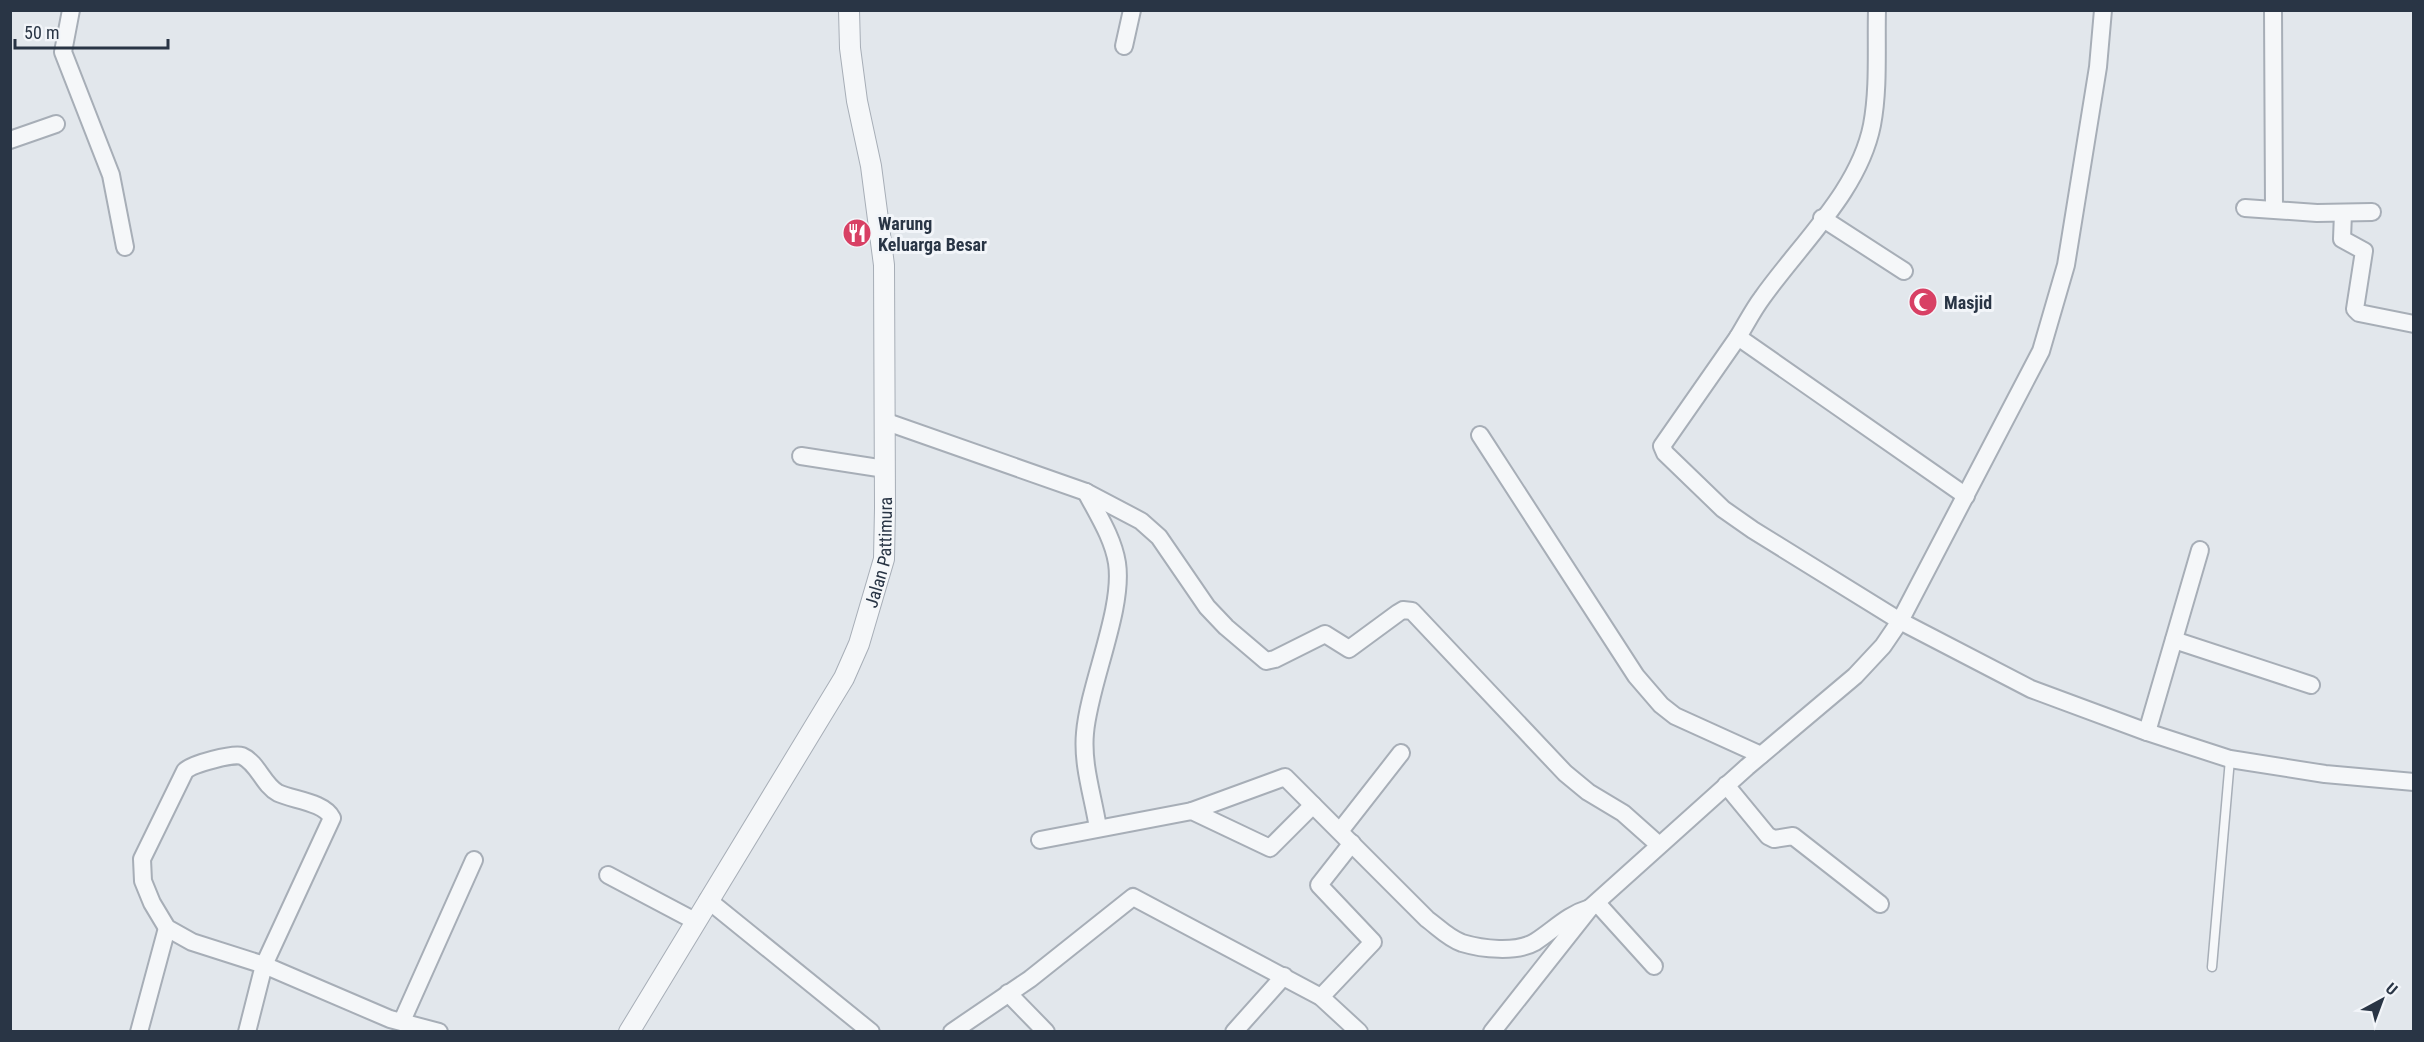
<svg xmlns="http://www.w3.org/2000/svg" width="2424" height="1042" font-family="'Roboto Condensed',sans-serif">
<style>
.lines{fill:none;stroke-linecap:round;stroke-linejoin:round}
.service-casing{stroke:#a7aeb7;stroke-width:11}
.minor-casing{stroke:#a7aeb7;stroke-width:20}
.tertiary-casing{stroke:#a7aeb7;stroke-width:22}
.service{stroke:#f5f7f9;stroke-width:8}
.minor{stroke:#f5f7f9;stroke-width:16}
.tertiary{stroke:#f5f7f9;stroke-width:20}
.labels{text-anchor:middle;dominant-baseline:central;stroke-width:6;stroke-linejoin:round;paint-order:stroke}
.poi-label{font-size:18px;font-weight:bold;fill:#293545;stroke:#f2f5f9;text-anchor:start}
.street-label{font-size:18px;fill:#293545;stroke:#f2f5f9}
</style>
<rect width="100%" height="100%" fill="#e2e7ec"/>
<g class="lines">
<g class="service-casing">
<polyline id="service" points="2212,967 2230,759"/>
</g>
<g class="minor-casing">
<g id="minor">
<polyline points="71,10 63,52 111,175 125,247"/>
<path d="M1877,10c-1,38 2,78 -5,115 -13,66 -72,119 -110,173 -9,12 -16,26 -24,39l228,159"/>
<polyline points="2273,10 2274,209"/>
<polyline points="1124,46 1132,10"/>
<polyline points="10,140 56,124"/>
<polyline points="2245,208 2317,213 2372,212"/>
<polyline points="2343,213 2342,239 2364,251 2355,309 2359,313 2414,324"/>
<polyline points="1822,218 1904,271"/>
<polyline points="1738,337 1662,446 1665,453 1723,509 1753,530 1900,621 2031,689 2147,732 2230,759 2325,774 2414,782"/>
<polyline points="884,421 1086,492 1141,521 1159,537 1207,607 1226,627 1266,661 1275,659 1325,634 1349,649 1398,613 1403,610 1412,611 1565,773 1588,792 1623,813 1659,845"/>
<polyline points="1480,435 1636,676 1661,705 1675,716 1761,755"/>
<polyline points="801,456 885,469"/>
<path d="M1086,492c12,23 27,46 31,71 7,46 -28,121 -32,170 -3,32 8,63 13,95"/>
<polyline points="2174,640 2311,685"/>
<polyline points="2147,732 2200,550"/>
<polyline points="1726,785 1768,836 1774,839 1793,836 1880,904"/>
<path d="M1192,811l93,-34 142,142c11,8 21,19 35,24 20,6 54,10 73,-1 20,-13 32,-27 55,-34"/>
<polyline points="1340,831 1401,753"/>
<polyline points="1040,840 1192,811 1270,848 1313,805"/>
<polyline points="608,875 695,921"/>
<polyline points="708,900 871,1032"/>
<polyline points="1597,903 1654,966"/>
<polyline points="1008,993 1046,1032"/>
<polyline points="1321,997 1373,942 1319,885 1352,843"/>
<polyline points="402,1021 474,860"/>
<polyline points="139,1032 167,928"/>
<path d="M247,1032l17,-67 68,-147c-8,-16 -39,-18 -54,-25 -15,-8 -20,-30 -36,-37 -9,-3 -50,8 -57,15l-43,88 1,22 9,22 15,25 25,14 72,23 126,54 49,13"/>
<polyline points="952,1032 1030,979 1133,897 1321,997 1359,1032"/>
<polyline points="1234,1032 1284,976"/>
<polyline points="1492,1032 1590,908 1747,767 1855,676 1883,646 1900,621 2041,351 2066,265 2098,67 2103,10"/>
</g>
</g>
<g class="tertiary-casing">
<g id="tertiary">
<path id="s1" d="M629,1032l215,-354 15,-34 25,-85 1,-51 -1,-243 -13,-99 -14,-65 -7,-53 -1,-38"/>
</g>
</g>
<use href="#service" class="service"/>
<use href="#minor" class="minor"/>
<use href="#tertiary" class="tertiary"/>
</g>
<defs>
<g id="restaurant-disc" transform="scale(1.5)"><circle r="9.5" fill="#d84064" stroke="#f2f5f9"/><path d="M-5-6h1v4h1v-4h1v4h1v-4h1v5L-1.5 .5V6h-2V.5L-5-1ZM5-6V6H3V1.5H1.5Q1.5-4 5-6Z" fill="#fff"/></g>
<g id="mosque-disc" transform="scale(1.5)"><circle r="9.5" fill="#d84064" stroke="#f2f5f9"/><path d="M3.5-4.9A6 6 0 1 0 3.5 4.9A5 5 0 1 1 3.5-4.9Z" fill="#fff"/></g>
</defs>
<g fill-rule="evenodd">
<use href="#restaurant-disc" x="857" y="233"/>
<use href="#mosque-disc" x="1923" y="302"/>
</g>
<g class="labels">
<g class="poi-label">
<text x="878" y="223">Warung<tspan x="878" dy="21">Keluarga Besar</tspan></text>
<text x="1944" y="302">Masjid</text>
</g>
<g class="street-label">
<text stroke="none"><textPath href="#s1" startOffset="546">Jalan Pattimura</textPath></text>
</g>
</g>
<rect width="2424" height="1042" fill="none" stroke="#293545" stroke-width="24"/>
<g transform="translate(2382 1000) rotate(41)" stroke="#f2f5f9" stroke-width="4.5" paint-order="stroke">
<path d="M0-4.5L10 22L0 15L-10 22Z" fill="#293545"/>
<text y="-9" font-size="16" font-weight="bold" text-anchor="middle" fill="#293545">U</text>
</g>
<path d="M15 39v9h153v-9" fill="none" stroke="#293545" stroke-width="3"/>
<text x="24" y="39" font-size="18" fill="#293545" stroke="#f2f5f9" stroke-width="4.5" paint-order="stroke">50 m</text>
</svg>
